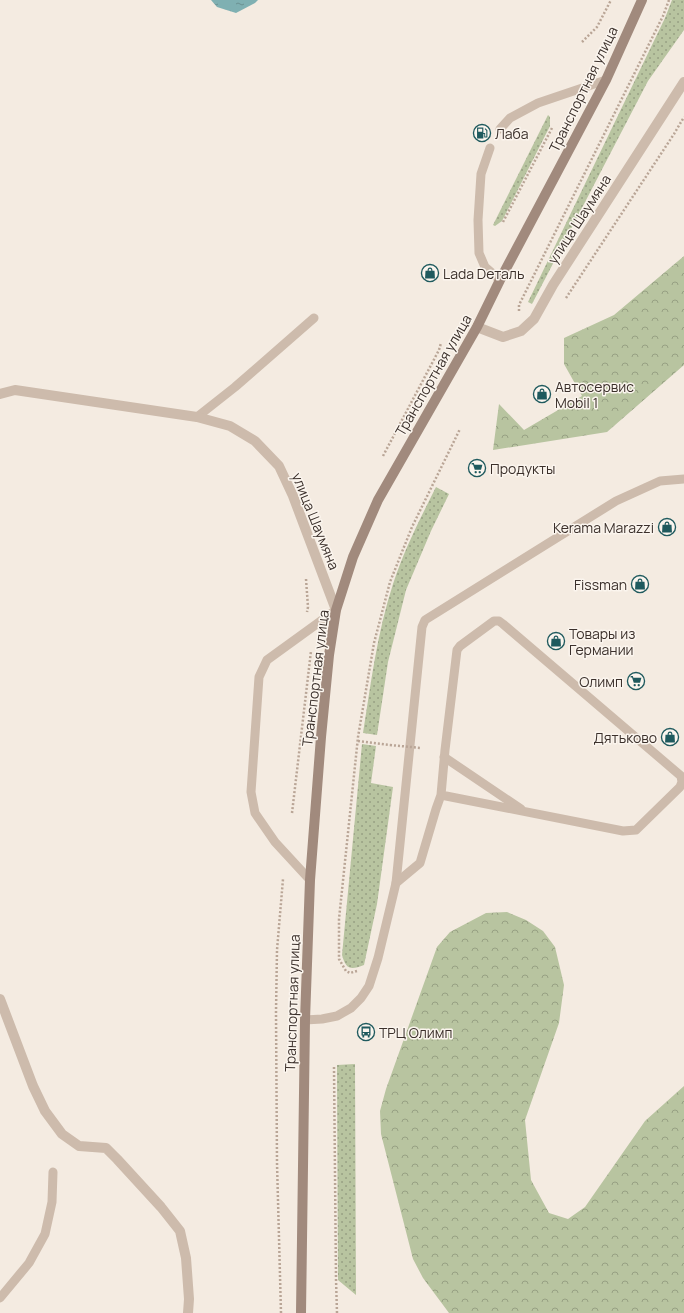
<svg xmlns="http://www.w3.org/2000/svg" width="684" height="1313" font-family="Manrope,sans-serif">
<style>
.grass{fill:url(#grass-dots)}
.forest{fill:url(#forest-crowns)}
.water{fill:url(#water-ripples)}
.lines{fill:none;stroke-linecap:round;stroke-linejoin:round}
.path{stroke:#b9a596;stroke-width:2.5;stroke-dasharray:2 2;stroke-linecap:butt}
.lane{stroke:#cdbbac;stroke-width:9}
.street{stroke:#cdbbac;stroke-width:10}
.secondary{stroke:#a18a7d;stroke-width:10}
.path-bridge{stroke:#b9a596;stroke-width:2.5;stroke-dasharray:2 2;stroke-linecap:butt}
.labels{text-anchor:middle;dominant-baseline:central;stroke-width:3;stroke-linejoin:round;paint-order:stroke}
.street-label{font-size:14px;fill:#3b302b;stroke:#fbf5ee}
.poi-label{font-size:14px;fill:#3b302b;stroke:#fbf5ee;text-anchor:start}
</style>
<defs>
<pattern id="grass-dots" width="8" height="8" patternUnits="userSpaceOnUse"><rect width="8" height="8" fill="#b8c4a0"/><path d="M2 2h.1M6 6h.1" fill="none" stroke="#97a083" stroke-width="1.8" stroke-linecap="round"/></pattern>
<pattern id="forest-crowns" width="20" height="18" patternUnits="userSpaceOnUse"><rect width="20" height="18" fill="#b8c4a0"/><path d="M2 6a3 3 0 1 1 6 0M12 15a3 3 0 1 1 6 0" fill="none" stroke="#97a083"/></pattern>
<pattern id="water-ripples" width="26" height="14" patternUnits="userSpaceOnUse"><rect width="26" height="14" fill="#7fb0b2"/><path d="M2 4q2-2 4 0t4 0M15 11q2-2 4 0t4 0" fill="none" stroke="#699091"/></pattern>
</defs>
<rect width="100%" height="100%" fill="#f4ebe1"/>
<g class="grass">
<polygon points="672,0 684,0 684,30 648,81 532,304 528,302 665,18"/>
<polygon points="548,115 550,117 550,126 502,221 495,226 493,225"/>
<path d="M436,487l13,7 -18,37 -25,59 -18,72 -11,73 -14,-2c8,-50 14,-100 30,-149 11,-34 27,-65 43,-97z"/>
<path d="M362,744l14,2 -5,37 22,4 -16,117 -13,61c-13,5 -18,5 -22,-10z"/>
<polygon points="355,1064 356,1295 338,1280 337,1065"/>
</g>
<g class="forest">
<polygon points="684,256 684,365 607,432 493,450 499,404 524,430 582,396 564,364 564,338 614,315"/>
<polygon points="507,912 526,920 543,931 555,947 564,985 559,1023 525,1120 531,1180 549,1213 568,1219 585,1207 645,1121 684,1086 684,1313 449,1313 423,1278 413,1259 381,1134 380,1111 386,1089 437,947 450,932 486,913"/>
</g>
<polygon class="water" points="211,0 258,0 255,3 236,13 217,7"/>
<g class="lines">
<g class="path">
<polyline points="582,42 597,27 611,0"/>
<polyline points="503,222 552,128"/>
<polyline points="566,298 674,134 684,117"/>
<polyline points="519,311 519,305 663,16 669,0"/>
<polyline points="383,456 439,350 441,343"/>
<polyline points="306,579 308,607 307,612"/>
<polyline points="358,741 390,745"/>
<polyline points="292,813 311,651"/>
<polyline points="357,971 350,973 346,971 339,959 339,919 358,737 374,643 390,582 412,527 460,429"/>
<polyline points="334,1067 336,1279 337,1313"/>
<polyline points="281,1313 277,1163 276,1012 277,950 283,879"/>
</g>
<g class="lane">
<polyline points="500,129 510,118 538,103 606,80"/>
<polyline points="490,148 481,174 478,220 479,253 485,267 500,280"/>
<polyline points="197,417 235,387 314,318"/>
<polyline points="444,757 521,809"/>
<polyline points="310,880 275,842 255,813 251,792 259,677 267,660 336,610"/>
<polyline points="396,883 420,863 436,809 441,795 445,750 457,650 460,646 494,621 499,621 503,624 681,776 682,782 680,787 636,830 623,831 441,795"/>
<polyline points="305,1020 322,1019 337,1016 351,1008 361,998 369,986 378,958 396,883 422,627 425,620 616,501 660,481 684,479"/>
<polyline points="0,1298 29,1263 45,1234 52,1202 53,1172"/>
</g>
<g class="street">
<polyline points="477,327 503,337 521,331 534,319 553,285 684,82"/>
<polyline points="0,394 15,390 197,417 230,426 255,441 279,466 293,496 336,610"/>
<polyline points="0,999 33,1086 45,1111 62,1134 79,1146 106,1148 117,1159 161,1207 180,1231 186,1258 189,1299 188,1313"/>
</g>
<polyline class="secondary" points="301,1313 305,1020 310,880 321,737 329,655 336,610 353,557 378,500 477,327 500,280 606,80 642,0"/>
<polyline class="path-bridge" points="390,745 421,748"/>
</g>
<defs>
<g id="fuel-ring" transform="scale(0.9)"><circle r="9.5" fill="#fbf5ee" stroke="#1f5a5e" stroke-width="1.5"/><path d="M-5.5-6h7V0h2V4h1.3V-2.5L3-4.5l.8-.8L6-3V5H2.5V1h-1V6h-7ZM-4.2-4.7v3.2H.2V-4.7Z" fill="#1f5a5e"/></g>
<g id="shop-ring" transform="scale(0.9)"><circle r="9.5" fill="#fbf5ee" stroke="#1f5a5e" stroke-width="1.5"/><path d="M-5-2.5h2.3a2.7 3.5 0 0 1 5.4 0H5L5.5 6h-11ZM-1.5-2.5h3a1.5 2.3 0 0 0-3 0Z" fill="#1f5a5e"/></g>
<g id="supermarket-ring" transform="scale(0.9)"><circle r="9.5" fill="#fbf5ee" stroke="#1f5a5e" stroke-width="1.5"/><path d="M-6-5.5h2.5l.6 2H6L4.5 2H-2.5L-4.4-4H-6ZM-1.5 3.2a1.3 1.3 0 1 0 .1 0ZM3 3.2a1.3 1.3 0 1 0 .1 0Z" fill="#1f5a5e"/></g>
<g id="bus-ring" transform="scale(0.9)"><circle r="9.5" fill="#fbf5ee" stroke="#1f5a5e" stroke-width="1.5"/><path d="M-5-6H5V4H4V6H2V4H-2V6H-4V4H-5ZM-3.5-4V0h7V-4ZM-3.5 1.2v1.5H-2V1.2ZM2 1.2v1.5H3.5V1.2Z" fill="#1f5a5e"/></g>
</defs>
<g fill-rule="evenodd">
<use href="#fuel-ring" x="482" y="133"/>
<use href="#shop-ring" x="430" y="273"/>
<use href="#shop-ring" x="542" y="394"/>
<use href="#supermarket-ring" x="477" y="468"/>
<use href="#shop-ring" x="667" y="527"/>
<use href="#shop-ring" x="640" y="584"/>
<use href="#shop-ring" x="556" y="641"/>
<use href="#supermarket-ring" x="636" y="681"/>
<use href="#shop-ring" x="670" y="737"/>
<use href="#bus-ring" x="366" y="1032"/>
</g>
<g class="labels">
<g class="street-label">
<text transform="translate(583 89) rotate(-64)">Транспортная улица</text>
<text transform="translate(579 219) rotate(-57)">улица Шаумяна</text>
<text transform="translate(433 375) rotate(-60)">Транспортная улица</text>
<text transform="translate(316 521) rotate(68)">улица Шаумяна</text>
<text transform="translate(315 678) rotate(-83)">Транспортная улица</text>
<text transform="translate(292 1003) rotate(-88)">Транспортная улица</text>
</g>
<g class="poi-label">
<text x="495" y="133">Лаба</text>
<text x="443" y="273">Lada Dеталь</text>
<text x="555" y="386">Автосервис<tspan x="555" dy="16">Mobil 1</tspan></text>
<text x="490" y="468">Продукты</text>
<text x="654" y="527" text-anchor="end">Kerama Marazzi</text>
<text x="627" y="584" text-anchor="end">Fissman</text>
<text x="569" y="633">Товары из<tspan x="569" dy="16">Германии</tspan></text>
<text x="623" y="681" text-anchor="end">Олимп</text>
<text x="657" y="737" text-anchor="end">Дятьково</text>
<text x="379" y="1032">ТРЦ Олимп</text>
</g>
</g>
</svg>
